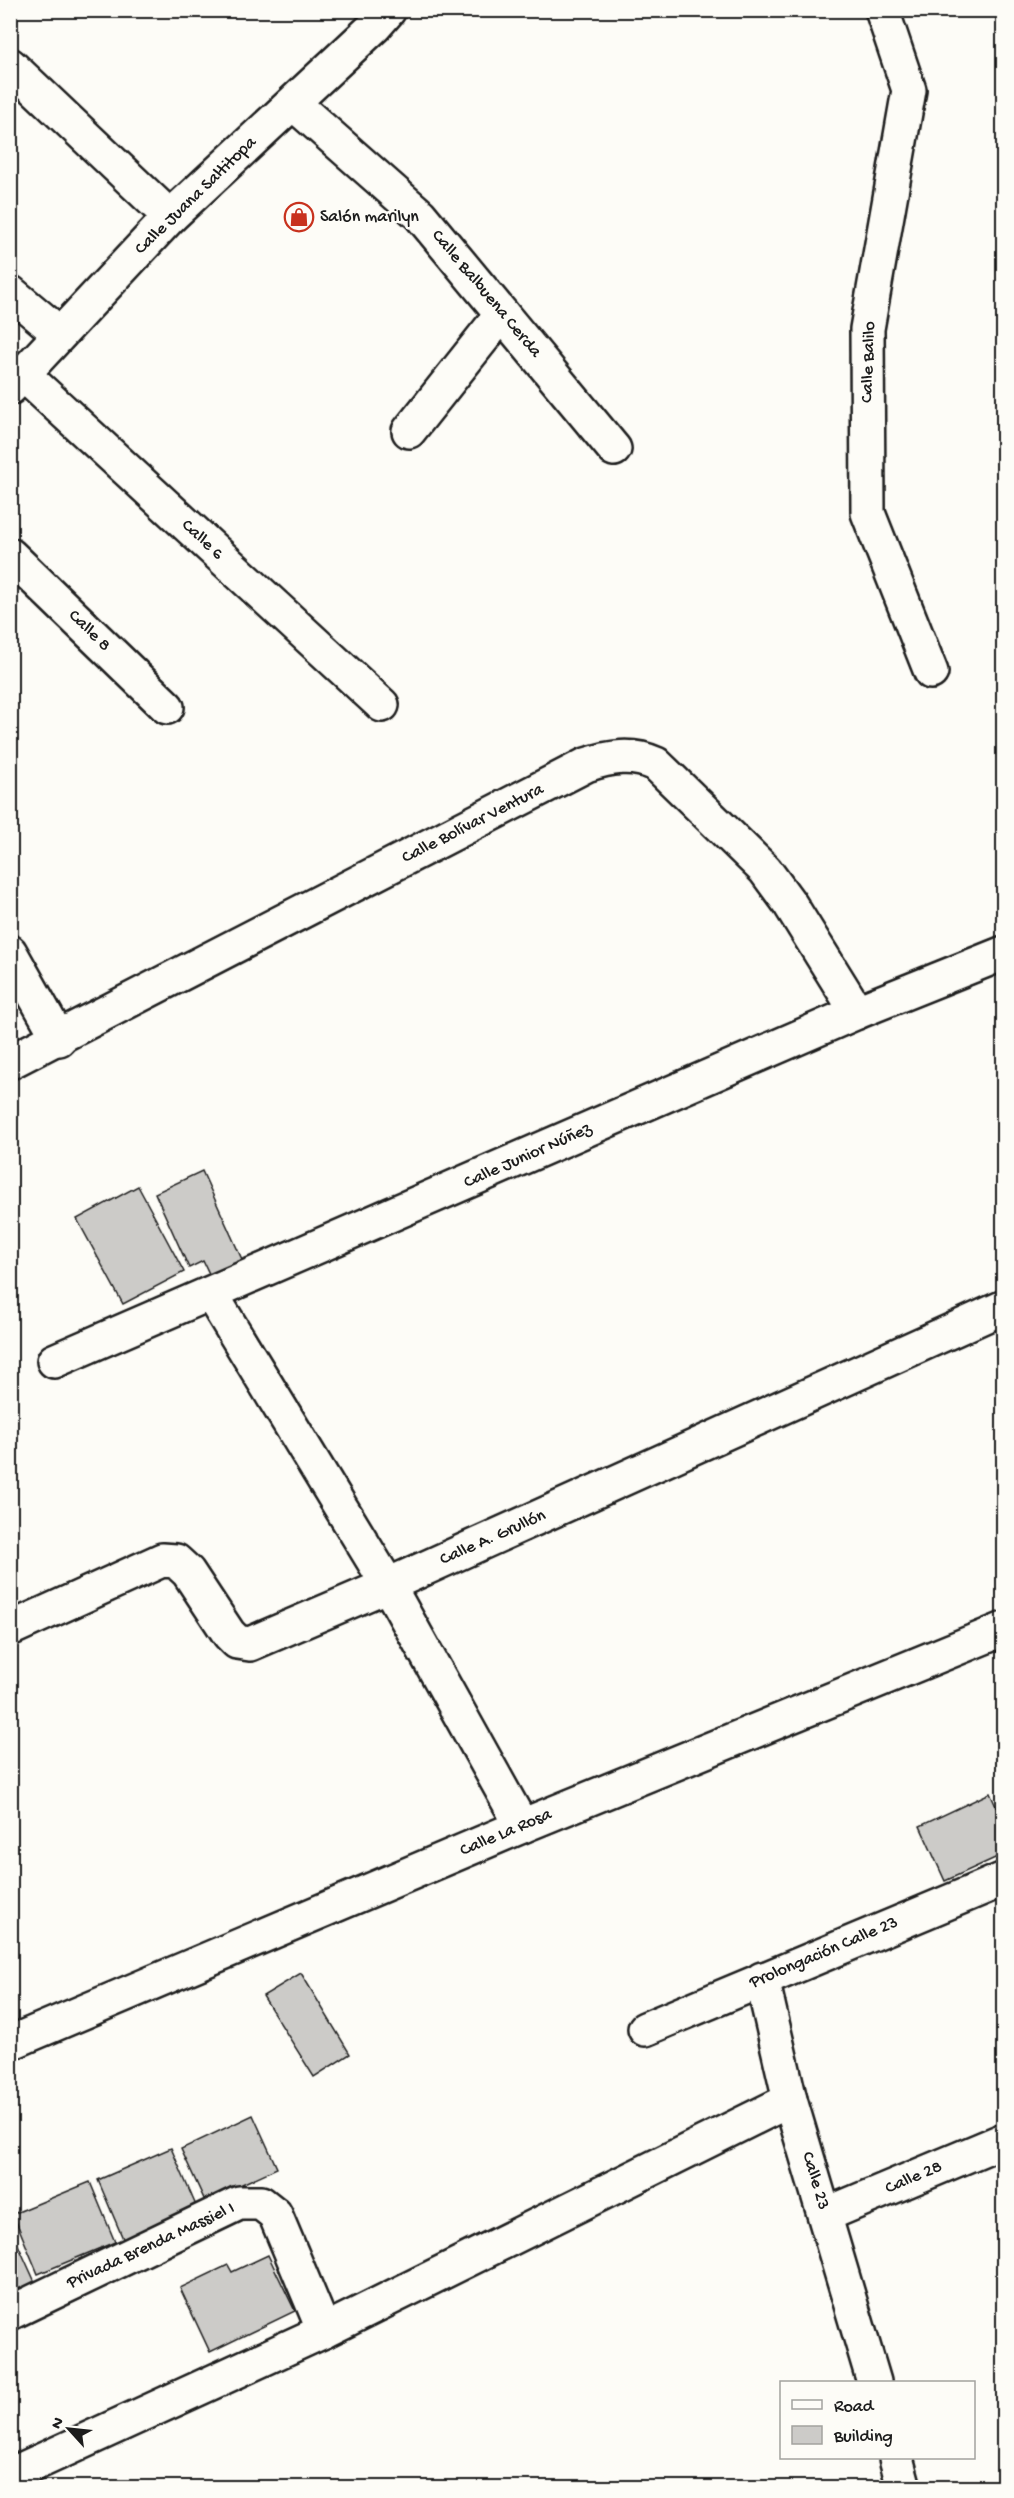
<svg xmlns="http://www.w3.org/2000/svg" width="1014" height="2498" font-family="'Gochi Hand',sans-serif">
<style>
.building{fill:#cccbc8;stroke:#1c1c1c;stroke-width:1.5}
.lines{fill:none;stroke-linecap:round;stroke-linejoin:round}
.minor-casing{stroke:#1c1c1c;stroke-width:38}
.minor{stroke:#fdfcf7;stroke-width:33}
.labels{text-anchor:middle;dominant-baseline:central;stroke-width:5;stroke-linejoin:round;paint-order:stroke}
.street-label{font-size:18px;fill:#1c1c1c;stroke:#fdfcf7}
.poi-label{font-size:18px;fill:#1c1c1c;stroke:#fdfcf7;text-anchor:start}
</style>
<rect width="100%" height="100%" fill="#fdfcf7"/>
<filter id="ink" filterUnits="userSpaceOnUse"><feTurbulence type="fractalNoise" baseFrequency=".0167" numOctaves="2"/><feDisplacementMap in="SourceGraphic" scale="12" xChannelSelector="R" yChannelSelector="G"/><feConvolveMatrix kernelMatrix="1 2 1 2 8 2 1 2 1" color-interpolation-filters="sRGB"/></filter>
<g filter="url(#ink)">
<g class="building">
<polygon points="202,1171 245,1266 213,1282 203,1261 189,1268 155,1193"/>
<polygon points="138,1186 184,1272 123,1304 77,1219"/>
<polygon points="990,1793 1004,1824 1004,1854 945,1881 920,1826"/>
<polygon points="301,1973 350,2054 314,2077 263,1996"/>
<polygon points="253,2115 277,2168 205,2201 181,2149"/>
<polygon points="171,2148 197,2208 124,2241 98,2180"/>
<polygon points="90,2182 115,2242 38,2274 13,2214"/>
<polygon points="10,2227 35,2282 10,2293"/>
<polygon points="268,2255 295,2311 210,2352 180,2288 228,2265 232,2272"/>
</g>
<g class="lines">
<g class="minor-casing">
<g id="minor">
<polyline points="882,10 909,90 867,329 868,513 931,672"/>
<polyline points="10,65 170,217"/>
<polyline points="293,103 420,215 614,449"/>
<polyline points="10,292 60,334"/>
<polyline points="23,374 382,705"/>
<polyline points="10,388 170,217 375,26 389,10"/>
<polyline points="409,431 502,314"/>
<polyline points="10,555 167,707"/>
<polyline points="10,952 59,1039"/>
<path d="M10,1062l576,-297c24,-8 46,-12 70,-1l109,106 25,34 67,108"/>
<polyline points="211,1294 388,1585 522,1826"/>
<polyline points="54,1361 857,1012 1004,953"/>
<polyline points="10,1629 162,1560 176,1561 188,1572 229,1634 237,1642 250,1644 388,1585 1004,1307"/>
<polyline points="762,1979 790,2100 874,2382"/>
<polyline points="645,2029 1004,1879"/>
<polyline points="10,2043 522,1826 1004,1629"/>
<polyline points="825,2215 1004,2140"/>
<polyline points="10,2313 239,2203 261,2203 275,2214 324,2331"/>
<polyline points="896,2458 904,2488"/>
<polyline points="10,2475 324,2331 790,2100"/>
</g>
</g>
<use href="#minor" class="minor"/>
</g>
</g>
<defs>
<g id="shop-ring" transform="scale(1.5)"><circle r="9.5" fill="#fdfcf7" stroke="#c8321e" stroke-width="1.5"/><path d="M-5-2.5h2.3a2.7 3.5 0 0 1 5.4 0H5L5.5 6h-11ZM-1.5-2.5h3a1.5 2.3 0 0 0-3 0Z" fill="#c8321e"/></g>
</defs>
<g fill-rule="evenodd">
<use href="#shop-ring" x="299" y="217"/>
</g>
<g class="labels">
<g class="street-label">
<text transform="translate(196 196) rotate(-44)">Calle Juana Saltitopa</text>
<text transform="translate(486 294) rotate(50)">Calle Balbuena Cerda</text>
<text transform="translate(869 362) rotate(-88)">Calle Balilo</text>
<text transform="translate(202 540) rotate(43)">Calle 6</text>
<text transform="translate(89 631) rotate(44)">Calle 8</text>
<text transform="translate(473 824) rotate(-27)">Calle Bolívar Ventura</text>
<text transform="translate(528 1156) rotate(-24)">Calle Junior Núñez</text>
<text transform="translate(493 1538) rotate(-24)">Calle A. Grullón</text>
<text transform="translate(506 1833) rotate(-23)">Calle La Rosa</text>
<text transform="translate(824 1953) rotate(-23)">Prolongación Calle 23</text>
<text transform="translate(914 2178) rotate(-23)">Calle 28</text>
<text transform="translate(815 2181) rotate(73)">Calle 23</text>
<text transform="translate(151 2246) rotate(-25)">Privada Brenda Massiel I</text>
</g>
<g class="poi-label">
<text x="320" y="217">Salón marilyn</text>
</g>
</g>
<rect width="1014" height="2498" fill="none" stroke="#fdfcf7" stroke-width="36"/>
<rect x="18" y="18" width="978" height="2462" fill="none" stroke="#1c1c1c" stroke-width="2" filter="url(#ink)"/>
<rect x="780" y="2381" width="195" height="78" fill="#fdfcf7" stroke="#a3a29f" stroke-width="1.5"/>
<rect x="792" y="2400" width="30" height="9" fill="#fdfcf7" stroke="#a3a29f" stroke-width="1.5"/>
<text x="834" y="2411" font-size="18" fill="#1c1c1c">Road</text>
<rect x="792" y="2426" width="30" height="18" fill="#cccbc8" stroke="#a3a29f" stroke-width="1.5"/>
<text x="834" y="2441" font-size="18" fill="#1c1c1c">Building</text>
<g transform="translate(69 2429) rotate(297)" stroke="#fdfcf7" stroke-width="4.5" paint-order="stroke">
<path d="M0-4.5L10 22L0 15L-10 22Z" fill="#1c1c1c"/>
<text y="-9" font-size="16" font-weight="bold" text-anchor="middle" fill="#1c1c1c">N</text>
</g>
</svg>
